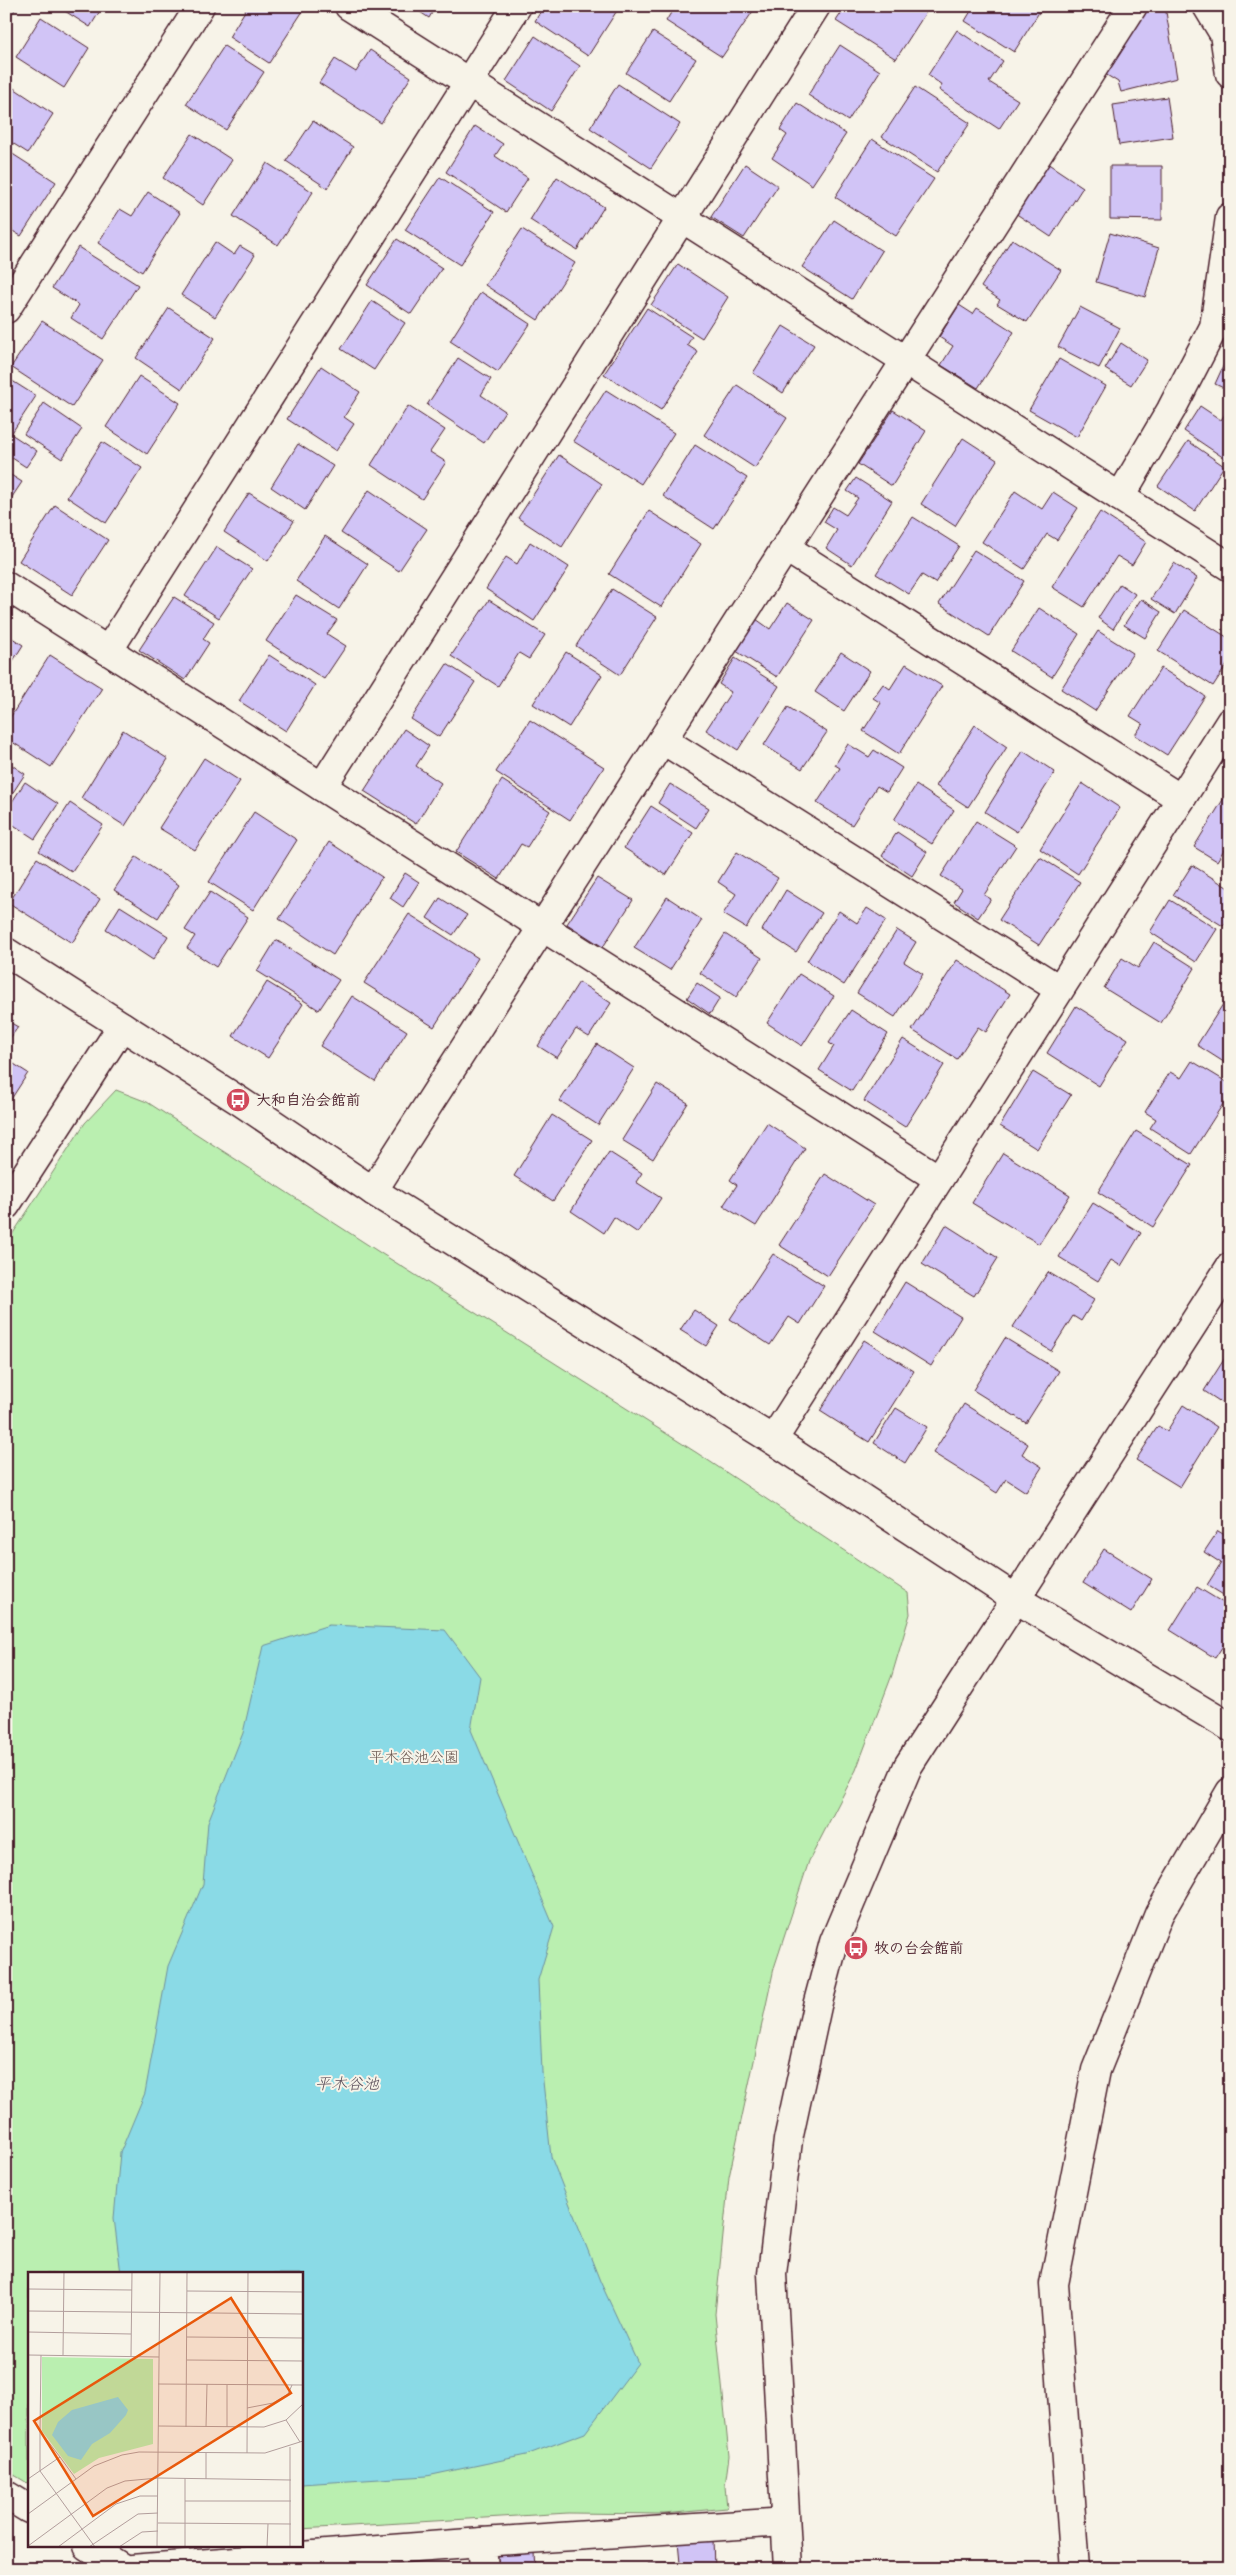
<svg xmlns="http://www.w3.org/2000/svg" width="1236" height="2575" font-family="'Comic Neue','Klee One',sans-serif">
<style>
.green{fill:#baefb0;stroke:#82876e}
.water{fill:#8adae6;stroke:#708f9b}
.building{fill:#d1c4f6;stroke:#4a1f2b}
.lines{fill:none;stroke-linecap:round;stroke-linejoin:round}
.street-casing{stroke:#4a1f2b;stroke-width:31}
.secondary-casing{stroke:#4a1f2b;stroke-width:31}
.street{stroke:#f7f3e8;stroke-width:28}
.secondary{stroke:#f7f3e8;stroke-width:28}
.labels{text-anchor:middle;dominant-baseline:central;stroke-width:4;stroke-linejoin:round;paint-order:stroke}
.poi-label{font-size:15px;font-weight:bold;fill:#4a1f2b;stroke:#f7f3e8;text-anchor:start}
.park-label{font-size:15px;fill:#66534c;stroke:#f7f3e8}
.water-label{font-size:16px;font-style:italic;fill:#5a4e5a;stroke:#f7f3e8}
.inset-road{fill:none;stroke:#b29e9c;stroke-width:1}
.view{fill:#e8590c;fill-opacity:0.15;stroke:#e8590c;stroke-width:2.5}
.inset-edge{fill:none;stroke:#4a1f2b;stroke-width:2.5}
</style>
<rect width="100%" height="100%" fill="#f7f3e8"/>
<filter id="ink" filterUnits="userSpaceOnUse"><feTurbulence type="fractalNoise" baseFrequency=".02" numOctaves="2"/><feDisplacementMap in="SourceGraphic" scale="10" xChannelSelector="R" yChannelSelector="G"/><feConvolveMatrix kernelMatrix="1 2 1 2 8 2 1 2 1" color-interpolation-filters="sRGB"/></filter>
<g filter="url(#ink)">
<polygon class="green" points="116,1090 147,1102 379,1252 697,1453 908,1593 910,1614 892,1675 856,1770 809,1861 774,1968 729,2177 715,2314 729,2456 725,2486 727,2508 664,2514 568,2513 301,2529 301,2274 29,2274 29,2484 6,2470 6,1244 85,1123"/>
<polygon class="water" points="329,1625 445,1630 480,1677 471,1730 554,1927 538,1980 542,2072 551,2157 600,2281 638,2363 585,2433 526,2455 427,2476 301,2484 301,2274 121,2274 114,2218 120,2153 145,2093 168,1966 203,1884 208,1822 243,1733 263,1646"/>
<g class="building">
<polygon points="6,6 17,6 6,23"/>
<polygon points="57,6 103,6 90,27"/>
<polygon points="248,6 296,6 303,11 269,63 229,37"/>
<polygon points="411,6 436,6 429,18"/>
<polygon points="544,6 614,6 618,9 588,56 535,21"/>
<polygon points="675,6 746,6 753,11 722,57 666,21"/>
<polygon points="846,6 930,6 896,59 836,21"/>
<polygon points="974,6 1043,6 1014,52 965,21"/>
<polygon points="1146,6 1165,6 1177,78 1121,92 1118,82 1105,74"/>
<polygon points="41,17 89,48 64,88 16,57"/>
<polygon points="957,30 1003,61 989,82 1018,100 999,129 939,90 942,85 928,75"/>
<polygon points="653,32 696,59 669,101 626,73"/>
<polygon points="535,36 580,66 551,111 506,81"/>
<polygon points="840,45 880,71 848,121 808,95"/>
<polygon points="224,46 264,72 226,130 186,104"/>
<polygon points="370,50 411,77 381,123 319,83 335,59 356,72"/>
<polygon points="6,83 53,114 28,153 6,139"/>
<polygon points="618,84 680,124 651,168 590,128"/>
<polygon points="915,87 970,123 937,172 882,137"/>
<polygon points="1167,97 1173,137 1119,145 1113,105"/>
<polygon points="797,103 846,134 812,185 772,158 787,135 780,130"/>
<polygon points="313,121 353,147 327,188 286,161"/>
<polygon points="475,126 503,144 495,156 528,178 506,212 446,172"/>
<polygon points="192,134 232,160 203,205 163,178"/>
<polygon points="872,139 934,179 896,236 835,197"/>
<polygon points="11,153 56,182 21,236 6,227 6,159"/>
<polygon points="267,163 313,192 278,245 233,216"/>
<polygon points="1047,163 1083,187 1051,237 1015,213"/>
<polygon points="745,164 778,186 744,238 711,217"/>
<polygon points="1110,166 1162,166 1162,220 1110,219"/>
<polygon points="440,177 494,212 460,265 405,230"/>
<polygon points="557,177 604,207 577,250 530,220"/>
<polygon points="148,192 180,213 142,272 98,243 120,209 132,216"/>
<polygon points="834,220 882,251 852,299 802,267"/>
<polygon points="522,229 575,263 538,320 485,285"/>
<polygon points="1110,233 1159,248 1145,297 1096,282"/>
<polygon points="397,239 442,268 411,314 367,285"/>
<polygon points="1012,239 1061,270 1027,322 997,304 1000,300 981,287"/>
<polygon points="215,242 234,255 240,246 255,255 215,317 181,295"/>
<polygon points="78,247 138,285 103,339 71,318 79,305 52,288"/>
<polygon points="678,264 728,297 702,338 651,305"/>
<polygon points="481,292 530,324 498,372 450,341"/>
<polygon points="372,301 405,323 374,370 341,349"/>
<polygon points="959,305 973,314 977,308 1014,332 978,388 941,365 953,346 939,337"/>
<polygon points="1080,307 1120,328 1099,368 1058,347"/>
<polygon points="169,308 215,338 182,389 136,358"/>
<polygon points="647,308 692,337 687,345 698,352 661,410 604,374"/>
<polygon points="42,321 103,360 72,407 11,367"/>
<polygon points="783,326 814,345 783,393 753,373"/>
<polygon points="1121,343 1147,360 1131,385 1105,369"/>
<polygon points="1230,351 1230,391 1215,384"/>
<polygon points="458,358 491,379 481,395 505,411 484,443 427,405"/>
<polygon points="1059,359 1106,386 1077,437 1029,410"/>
<polygon points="321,366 360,392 344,417 354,424 336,451 287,419"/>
<polygon points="139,376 180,403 147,454 106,427"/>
<polygon points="6,377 36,396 11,434 37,451 26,467 6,454"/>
<polygon points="737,385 787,418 755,468 704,435"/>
<polygon points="606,390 674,433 641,484 573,441"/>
<polygon points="44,403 82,429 62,459 24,434"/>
<polygon points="408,406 445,430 430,452 446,462 422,499 371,465"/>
<polygon points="1200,406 1221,420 1230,407 1230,456 1227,460 1184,431"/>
<polygon points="893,410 926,431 892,486 858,464"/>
<polygon points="963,438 997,460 955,526 921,504"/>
<polygon points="1188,441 1224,466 1195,511 1158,486"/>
<polygon points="102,442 142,468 106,523 67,497"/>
<polygon points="298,444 333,466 305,510 271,487"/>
<polygon points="695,445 747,478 714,529 663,496"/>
<polygon points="559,455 602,484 562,547 518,518"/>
<polygon points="6,472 22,482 6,506"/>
<polygon points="856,478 892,501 852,565 826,548 837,530 824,522 833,507 846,515 858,498 847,491"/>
<polygon points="369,490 427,529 399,571 341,533"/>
<polygon points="1015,491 1042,509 1053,492 1078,508 1057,540 1047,534 1024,569 982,542"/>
<polygon points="249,493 294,521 268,561 224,532"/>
<polygon points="55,505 108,540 72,595 19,561"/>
<polygon points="649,511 701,544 661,607 609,574"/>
<polygon points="1100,512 1146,542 1132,565 1117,556 1084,607 1052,587"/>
<polygon points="913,517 959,546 935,583 922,575 909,594 876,574"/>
<polygon points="325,536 368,564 339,609 296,581"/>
<polygon points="530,542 569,567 534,621 486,589 506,557 517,564"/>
<polygon points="217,547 252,569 219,618 185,596"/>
<polygon points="974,550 1024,581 989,636 939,604"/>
<polygon points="1174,563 1197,578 1175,614 1151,599"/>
<polygon points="1120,584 1135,594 1113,629 1098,618"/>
<polygon points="612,589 657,617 620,675 576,646"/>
<polygon points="296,595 337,620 327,634 346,646 324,679 266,641"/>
<polygon points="174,597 214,622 203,639 209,643 185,680 139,650"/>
<polygon points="1141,599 1161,612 1145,638 1124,625"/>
<polygon points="489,600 545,635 529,659 519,653 498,686 451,656"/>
<polygon points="787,603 814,620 777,677 736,651 756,619 770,629"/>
<polygon points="1039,608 1079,634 1052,677 1011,651"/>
<polygon points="1184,610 1230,639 1230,660 1213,686 1158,651"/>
<polygon points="1098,631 1133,653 1095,711 1061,689"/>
<polygon points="6,634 23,645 6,672"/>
<polygon points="566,652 602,675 569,727 533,704"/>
<polygon points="841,652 870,671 844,711 815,692"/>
<polygon points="50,655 102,688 51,767 6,738 6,724"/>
<polygon points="269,655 315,685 286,731 239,701"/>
<polygon points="735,658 779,686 738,750 706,730 731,692 719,684"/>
<polygon points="447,664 475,682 439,737 411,719"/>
<polygon points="906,664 942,686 899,754 863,731 881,703 873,698 883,684 890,689"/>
<polygon points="1161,668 1205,696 1167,755 1135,735 1143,724 1130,716"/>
<polygon points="788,707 827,732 802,769 764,745"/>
<polygon points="530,720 604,767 570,820 496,772"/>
<polygon points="975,725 1007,747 968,807 936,786"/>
<polygon points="404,729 429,746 416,766 441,783 416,824 364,791"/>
<polygon points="123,730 168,759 125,826 81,798"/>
<polygon points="848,744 869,757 874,750 902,768 887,792 877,786 852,825 817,803 840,768 835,765"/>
<polygon points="1023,751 1055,772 1017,832 985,812"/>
<polygon points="204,758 240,781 195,850 159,828"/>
<polygon points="6,761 25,774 6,803"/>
<polygon points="502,780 550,811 527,847 521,844 499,879 456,852"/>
<polygon points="25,782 58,804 35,839 6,820 6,811"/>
<polygon points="1082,783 1120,808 1078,874 1040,849"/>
<polygon points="670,784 709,808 696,828 658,803"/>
<polygon points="916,785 954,810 932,844 894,820"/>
<polygon points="1224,798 1230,801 1230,840 1217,861 1194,847"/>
<polygon points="70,803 103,825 72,872 39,851"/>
<polygon points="651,806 693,833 666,875 624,848"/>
<polygon points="254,812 297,840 253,910 209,882"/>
<polygon points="976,821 1016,846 984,895 991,899 978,918 954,902 962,889 941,876"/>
<polygon points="897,832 927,852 912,876 882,856"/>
<polygon points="329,842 382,877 333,955 279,919"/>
<polygon points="737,852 778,878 746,928 723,914 736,894 718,882"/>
<polygon points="136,857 179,885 158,918 114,890"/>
<polygon points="1040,857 1080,882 1039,945 999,920"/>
<polygon points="37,858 100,899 72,943 9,903"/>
<polygon points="1192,865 1230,889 1230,916 1223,926 1173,895"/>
<polygon points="405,873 419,882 403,907 390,898"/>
<polygon points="597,878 633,900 603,947 567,924"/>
<polygon points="786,890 822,913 796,952 762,930"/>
<polygon points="210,892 248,917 216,967 187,948 195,936 185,930"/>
<polygon points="667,897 702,920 670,970 634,948"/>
<polygon points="440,898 467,915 453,935 427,918"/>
<polygon points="1170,900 1217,929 1196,962 1150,932"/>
<polygon points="120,906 168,936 153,960 106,929"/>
<polygon points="867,908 886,920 844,985 807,961 839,911 857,923"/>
<polygon points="409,914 478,958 434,1027 364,983"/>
<polygon points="897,930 916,942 904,962 923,974 895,1017 857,993"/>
<polygon points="725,934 762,958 736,997 700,973"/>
<polygon points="276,940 339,980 319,1010 257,971"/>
<polygon points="1154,942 1195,968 1161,1023 1104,988 1122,958 1138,968"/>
<polygon points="957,960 1010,994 986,1032 978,1027 957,1059 912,1030"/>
<polygon points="799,974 834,996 802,1046 767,1023"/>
<polygon points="267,982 303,1004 268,1058 233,1036"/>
<polygon points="579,982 611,1003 589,1037 576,1029 557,1058 538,1046"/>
<polygon points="697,983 720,998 710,1014 687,998"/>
<polygon points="1230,993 1230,1066 1197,1045"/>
<polygon points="352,996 407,1031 375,1081 320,1046"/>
<polygon points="1076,1006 1128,1039 1099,1086 1047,1053"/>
<polygon points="851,1010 888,1034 852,1091 819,1070 834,1046 829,1043"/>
<polygon points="6,1020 18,1027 6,1044"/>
<polygon points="903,1039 944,1065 905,1127 864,1101"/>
<polygon points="597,1044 634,1068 598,1125 560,1101"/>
<polygon points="6,1059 28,1073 6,1107"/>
<polygon points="1192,1061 1230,1084 1230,1093 1191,1154 1150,1128 1156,1119 1145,1112 1170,1072 1181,1078"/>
<polygon points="1033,1072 1071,1095 1037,1149 1000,1126"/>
<polygon points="657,1084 688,1103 653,1159 622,1140"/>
<polygon points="552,1115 592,1140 553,1201 514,1176"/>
<polygon points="767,1123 805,1148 756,1226 723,1206 737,1185 730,1180"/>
<polygon points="1136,1131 1192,1165 1153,1227 1098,1192"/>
<polygon points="609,1152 642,1173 636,1182 661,1198 638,1233 614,1217 604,1233 571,1211"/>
<polygon points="1003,1153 1070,1195 1039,1244 972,1203"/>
<polygon points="825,1174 874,1205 828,1276 779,1245"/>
<polygon points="1093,1203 1141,1233 1121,1266 1111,1260 1098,1281 1059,1257"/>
<polygon points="946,1225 998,1258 974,1296 922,1264"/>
<polygon points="773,1254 824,1286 800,1324 789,1317 770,1345 730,1319"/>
<polygon points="1048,1272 1094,1300 1081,1321 1073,1316 1051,1351 1013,1327"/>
<polygon points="905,1282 961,1317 931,1366 875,1331"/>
<polygon points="694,1310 719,1326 706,1346 680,1330"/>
<polygon points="1005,1338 1059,1371 1026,1423 973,1390"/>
<polygon points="864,1340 914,1371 869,1442 820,1411"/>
<polygon points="1230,1350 1230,1408 1204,1391"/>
<polygon points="964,1404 1028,1444 1022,1454 1042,1467 1026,1492 1006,1479 997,1493 933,1453"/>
<polygon points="1183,1405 1217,1427 1180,1487 1136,1460 1158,1426 1167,1431"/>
<polygon points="896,1408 927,1427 905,1463 874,1443"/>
<polygon points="1218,1531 1230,1538 1230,1599 1207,1585 1221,1563 1204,1552"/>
<polygon points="1104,1549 1152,1579 1131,1613 1083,1583"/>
<polygon points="1197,1587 1230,1607 1230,1635 1215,1658 1170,1630"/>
<polygon points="713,2539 714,2569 649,2569 648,2564 680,2562 678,2541"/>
<polygon points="534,2553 535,2569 497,2569 496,2554"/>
</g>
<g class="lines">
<g class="street-casing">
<g id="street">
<polyline points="349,6 1230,567"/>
<polyline points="1207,6 1224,34 1230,74"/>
<polyline points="1120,497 1171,410 1214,327 1230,217"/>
<polyline points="786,548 1181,799"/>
<polyline points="6,586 939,1179"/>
<polyline points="108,651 517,6"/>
<polyline points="663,740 1059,989"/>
<polyline points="322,787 816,6"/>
<polyline points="373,1191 1133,6"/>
<polyline points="6,1205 122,1026"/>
<polyline points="773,1440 1230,722"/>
<polyline points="6,2495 29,2509"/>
<polyline points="88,2546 124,2569"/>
<polyline points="131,2569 482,2542"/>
<polyline points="484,2569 482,2542 785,2522"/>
<polyline points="1075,2569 1054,2284 1096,2070 1159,1914 1230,1792"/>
</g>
</g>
<g class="secondary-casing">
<g id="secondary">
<polyline points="6,309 200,6"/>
<polyline points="6,952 238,1100 373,1191 773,1440 1016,1599 1230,1727"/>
<polyline points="788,2569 772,2274 788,2140 817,2006 834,1942 908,1766 1230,1267"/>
</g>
</g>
<use href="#street" class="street"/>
<use href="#secondary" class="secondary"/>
</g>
</g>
<defs>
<g id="bus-disc" transform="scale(1.25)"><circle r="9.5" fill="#d1495b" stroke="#f7f3e8"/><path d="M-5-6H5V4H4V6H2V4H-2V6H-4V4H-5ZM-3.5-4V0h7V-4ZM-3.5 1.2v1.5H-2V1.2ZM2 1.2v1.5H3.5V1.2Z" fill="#fff"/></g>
</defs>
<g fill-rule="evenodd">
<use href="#bus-disc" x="238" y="1100"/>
<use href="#bus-disc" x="856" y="1948"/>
</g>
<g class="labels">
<g class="poi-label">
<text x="256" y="1100">大和自治会館前</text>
<text x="874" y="1948">牧の台会館前</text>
</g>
<g class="park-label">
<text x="414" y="1757">平木谷池公園</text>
</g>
<g class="water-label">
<text x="347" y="2084">平木谷池</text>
</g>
</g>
<g transform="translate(28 2272)">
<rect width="275" height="275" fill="#f7f3e8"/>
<path d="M14,85l111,2v85l-54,14 -25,16 -32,-43z" fill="#baefb0"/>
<path d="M90,125l10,13 -2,5 -16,18 -18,11 -11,16 -13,-4 -16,-21 6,-13 14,-12z" fill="#8adae6"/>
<path class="inset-road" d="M0,17l104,1M159,19l116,1M0,39l275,3M0,60l103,2M159,65l116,1M0,83l131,2M35,83l1,-83M103,84l1,-84M159,88l116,1M130,112l145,1M219,136l26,-5 15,-9 4,-9M258,148l14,22M130,154l106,1 22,-7 17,-16M158,155l1,-155M178,155l1,-43M199,155v-42M12,159l1,-76M262,175v100M219,181l1,-181M32,185l-20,-26v40l55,76M0,207l32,-22 16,22M178,207v-26M157,229h106M0,242l66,-48 28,-11 17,-3 126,1 38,-12M130,251l133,1M0,274l79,-58 18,-7 33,-3 133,2M30,275l58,-43 24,-8h18M61,275l49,-33 20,-1M91,275l23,-15 16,-1M129,275l3,-275M157,275v-69M239,275l1,-23"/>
<path class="view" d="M203,26l60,95 -198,123 -59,-95z"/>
<rect width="275" height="275" class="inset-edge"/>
</g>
<rect width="1236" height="2575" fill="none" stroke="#f7f3e8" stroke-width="25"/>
<rect x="12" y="12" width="1211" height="2550" fill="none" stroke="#4a1f2b" stroke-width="2" filter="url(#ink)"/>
</svg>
